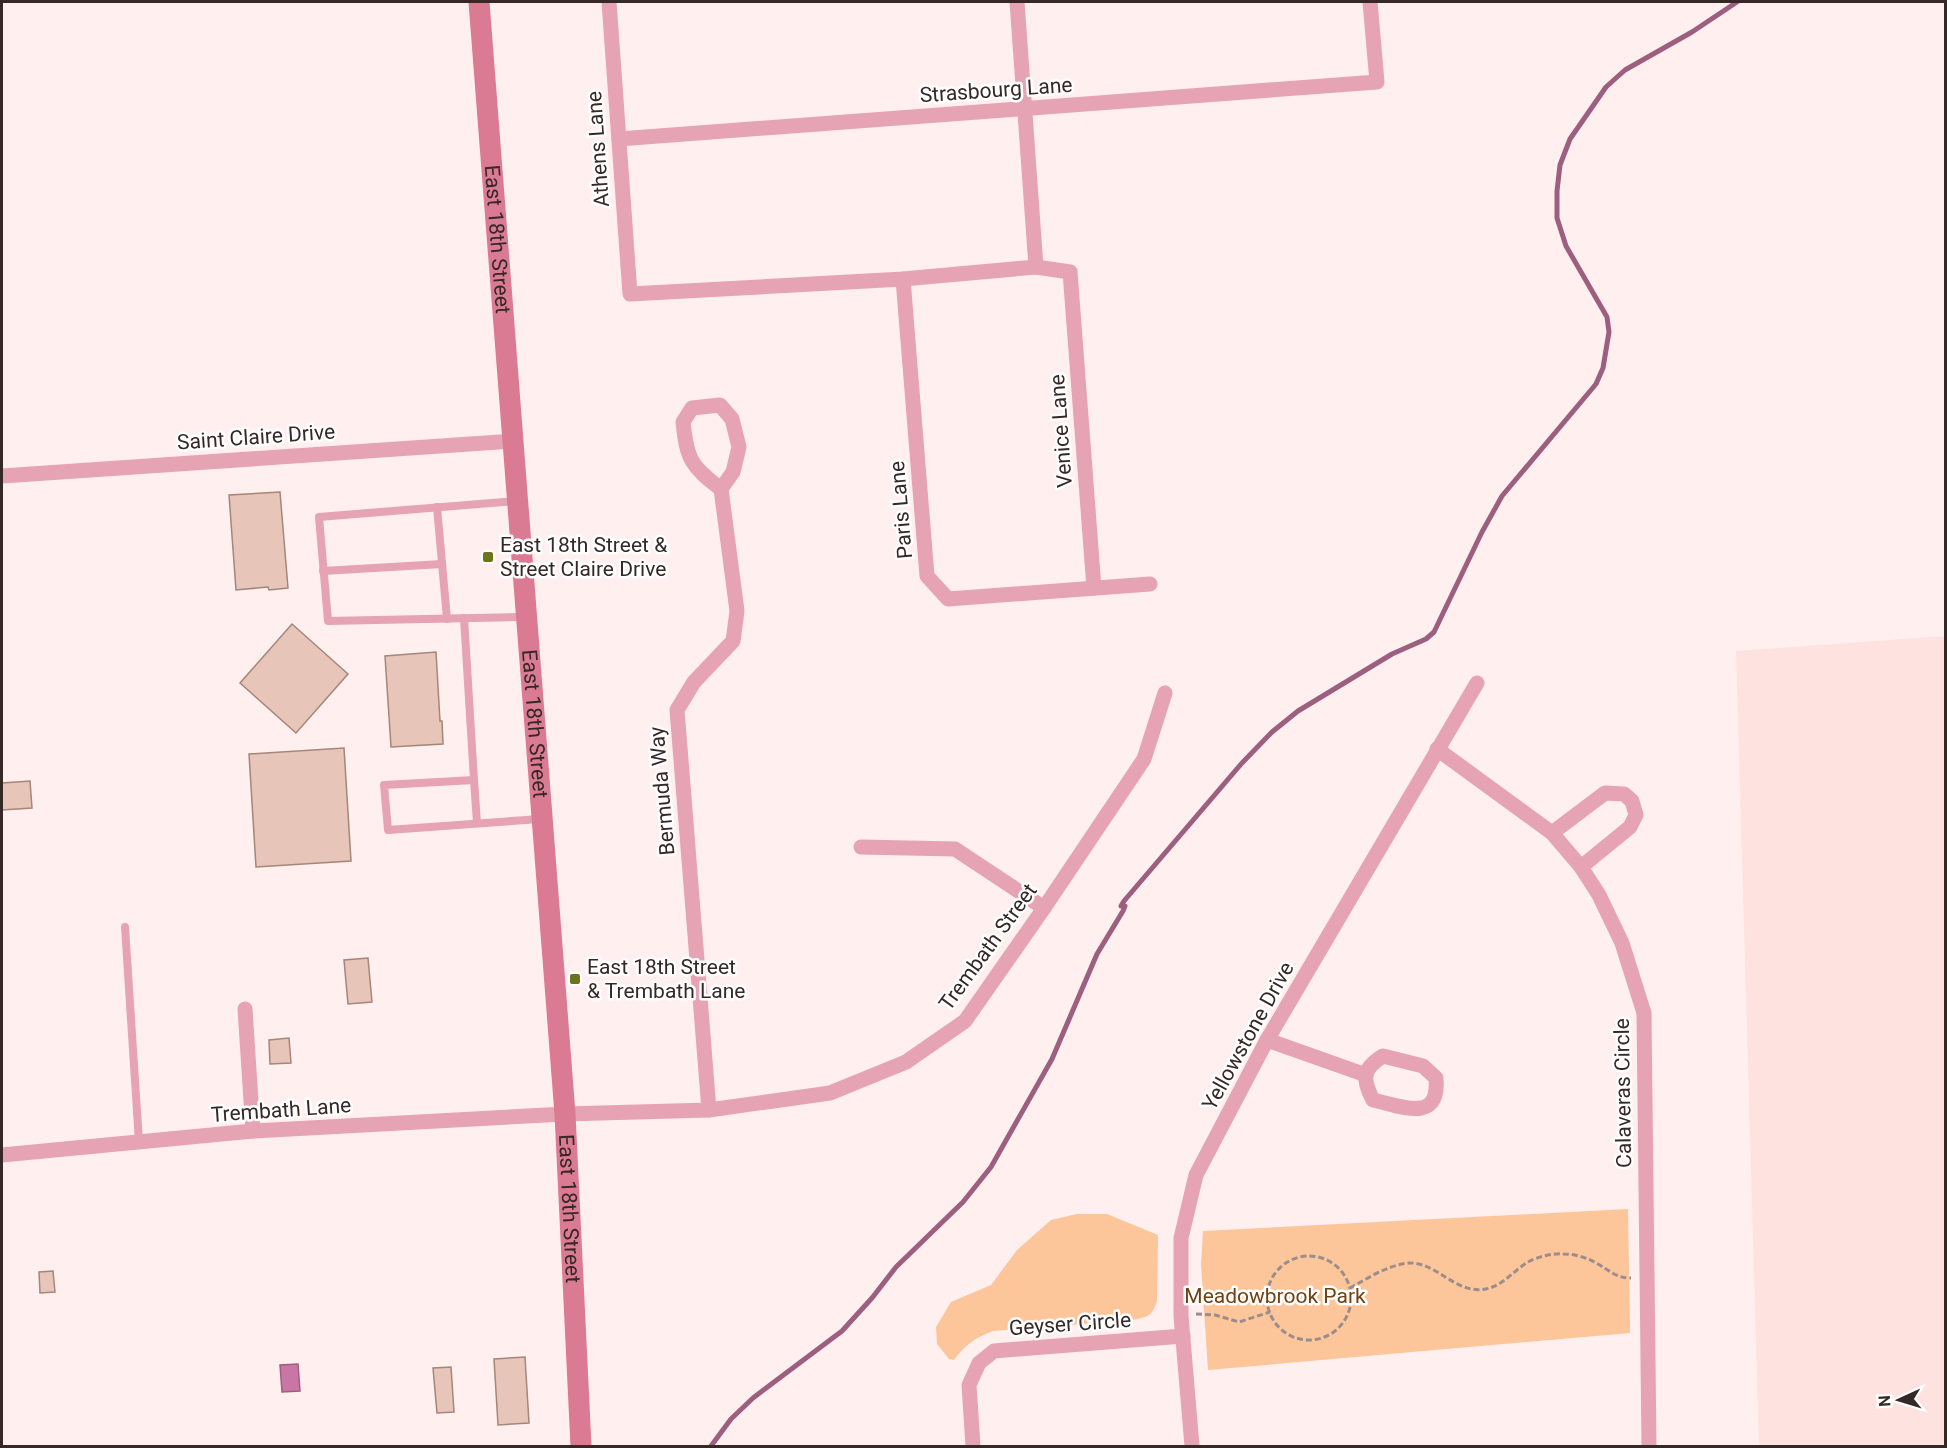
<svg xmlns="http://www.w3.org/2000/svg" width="1947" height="1448" font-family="Roboto,sans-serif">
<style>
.built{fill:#fee2e0}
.green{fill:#fcc59a}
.water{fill:#c976a5;stroke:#9d5f7f;stroke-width:1.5}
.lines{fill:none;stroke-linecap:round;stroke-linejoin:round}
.stream{stroke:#9d5f7f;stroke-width:5}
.building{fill:#e7c5b9;stroke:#a5867a;stroke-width:1.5}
.path{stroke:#9b8d8c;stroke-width:3;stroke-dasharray:6 3;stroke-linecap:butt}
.service{stroke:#e6a3b3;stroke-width:8}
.minor{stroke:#e6a3b3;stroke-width:15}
.secondary{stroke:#da7a93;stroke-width:21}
.poi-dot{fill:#6c741c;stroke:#fff;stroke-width:2}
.labels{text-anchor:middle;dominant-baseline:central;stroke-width:5;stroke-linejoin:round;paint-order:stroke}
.street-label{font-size:21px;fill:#352827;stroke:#fff}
.poi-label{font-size:21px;fill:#352827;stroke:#fff;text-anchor:start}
.park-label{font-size:21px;fill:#724112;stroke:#fff}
</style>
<rect width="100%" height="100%" fill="#ffefee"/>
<polygon class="built" points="1945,636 1945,1446 1759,1446 1736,651"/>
<g class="green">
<polygon points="1628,1209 1630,1333 1208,1370 1201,1264 1203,1231"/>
<path d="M1077,1214h30l51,21 -1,66c-5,16 -10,16 -25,19l-139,11c-18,7 -27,13 -39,29l-5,-1 -12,-15 -1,-17 15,-25 40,-17 26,-35 34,-30z"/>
</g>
<polygon class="water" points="298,1364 300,1391 282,1392 280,1365"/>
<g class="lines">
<polyline class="stream" points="711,1446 731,1419 753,1398 842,1331 872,1298 896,1267 963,1202 991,1167 1052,1059 1097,954 1123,911 1125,906 1121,906 1124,901 1242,763 1272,732 1298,711 1392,654 1426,639 1434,632 1482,532 1502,496 1596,384 1603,368 1609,332 1607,317 1566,246 1557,218 1557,191 1560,165 1570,139 1606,87 1625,70 1692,32 1737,2"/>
</g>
<g class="building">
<polygon points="280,492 288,588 269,590 268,587 236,590 229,495"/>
<polygon points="292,624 348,674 296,733 240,683"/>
<polygon points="436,652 440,721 442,721 443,744 391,747 385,656"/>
<polygon points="344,748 351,861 256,867 249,754"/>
<polygon points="30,781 32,808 2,810 2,783"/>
<polygon points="368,958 372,1002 348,1004 344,960"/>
<polygon points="289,1038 291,1063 270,1064 269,1040"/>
<polygon points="53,1271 55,1292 40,1293 39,1272"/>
<polygon points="525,1357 529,1423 498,1425 494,1359"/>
<polygon points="451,1367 454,1412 437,1413 433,1368"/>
</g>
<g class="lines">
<g class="path">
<circle cx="1309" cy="1298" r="42"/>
<path d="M1350,1288c18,-10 38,-23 59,-25 28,-1 47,32 77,26 18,-4 27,-18 42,-27 9,-5 24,-9 35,-8 13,0 25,4 35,10 12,7 18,14 33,14"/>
<polyline points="1196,1314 1215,1315 1239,1322 1270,1312"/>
</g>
<g class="service">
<polyline points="515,501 319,517 328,621 525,617"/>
<polyline points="437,507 447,619"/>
<polyline points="323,571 442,564"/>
<polyline points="464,618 474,780 384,785 388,830 540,819"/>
<polyline points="474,780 477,823"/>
<polyline points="125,927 139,1142"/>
</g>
<g class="minor">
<polyline points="609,2 630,294 903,279 1036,267 1070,272 1094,588"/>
<polyline points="1017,2 1036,267"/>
<polyline points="619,139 1377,82 1370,2"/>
<polyline points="903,279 927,576 948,599 1150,584"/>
<polyline points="2,476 514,441"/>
<polyline points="1437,749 1552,833 1581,867 1599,895 1622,943 1644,1013 1649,1446"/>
<polyline points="1552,833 1605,793 1624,794 1632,801 1636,815 1630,827 1581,867"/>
<polyline points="861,847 955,849 1044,908"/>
<polyline points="245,1009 253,1131"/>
<polyline points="1267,1040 1366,1075"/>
<path d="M1383,1056l40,10 13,12c4,46 -35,28 -63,22 -11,-21 -11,-31 10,-44z"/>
<path d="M709,1110l-32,-400 17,-28 39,-41 4,-30 -16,-122 12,-17 6,-25 -7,-28 -12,-14 -28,3 -9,14c4,38 8,44 38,67"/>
<polyline points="2,1155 253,1131 565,1114 709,1110 830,1093 906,1062 965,1021 1044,908 1144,759 1165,693"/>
<polyline points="973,1446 969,1385 979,1363 994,1351 1183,1336"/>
<polyline points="1192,1446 1181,1316 1181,1238 1196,1175 1267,1040 1477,683"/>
</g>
<path class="secondary" id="s1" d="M479,2l86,1112 16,332"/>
</g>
<g class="poi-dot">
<rect x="482" y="551" width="12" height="12" rx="3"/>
<rect x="569" y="973" width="12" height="12" rx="3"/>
</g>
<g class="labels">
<g class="street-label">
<text transform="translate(996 90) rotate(-4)">Strasbourg Lane</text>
<text transform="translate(598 149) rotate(-94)">Athens Lane</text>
<text stroke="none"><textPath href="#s1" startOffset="238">East 18th Street</textPath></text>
<text transform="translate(1061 431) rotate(-94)">Venice Lane</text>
<text transform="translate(256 437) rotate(-4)">Saint Claire Drive</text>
<text transform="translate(901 510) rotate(-95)">Paris Lane</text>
<text stroke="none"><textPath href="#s1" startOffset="724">East 18th Street</textPath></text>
<text transform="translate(662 791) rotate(-95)">Bermuda Way</text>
<text transform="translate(988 947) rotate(-54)">Trembath Street</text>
<text transform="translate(1248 1036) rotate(-61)">Yellowstone Drive</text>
<text transform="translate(1623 1093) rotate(-91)">Calaveras Circle</text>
<text transform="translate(281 1110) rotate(-4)">Trembath Lane</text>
<text stroke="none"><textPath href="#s1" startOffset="1210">East 18th Street</textPath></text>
<text transform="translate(1070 1324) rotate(-4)">Geyser Circle</text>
</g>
<g class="poi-label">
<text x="500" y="545">East 18th Street &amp;<tspan x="500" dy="24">Street Claire Drive</tspan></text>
<text x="587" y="967">East 18th Street<tspan x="587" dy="24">&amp; Trembath Lane</tspan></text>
</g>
<g class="park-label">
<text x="1275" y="1296">Meadowbrook Park</text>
</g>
</g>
<rect width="1947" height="1448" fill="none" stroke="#352827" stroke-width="6"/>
<g transform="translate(1899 1400) rotate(266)" stroke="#ffffff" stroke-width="4.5" paint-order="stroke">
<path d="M0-4.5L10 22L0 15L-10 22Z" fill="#352827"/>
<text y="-9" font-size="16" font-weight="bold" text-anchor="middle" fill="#352827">N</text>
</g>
</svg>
